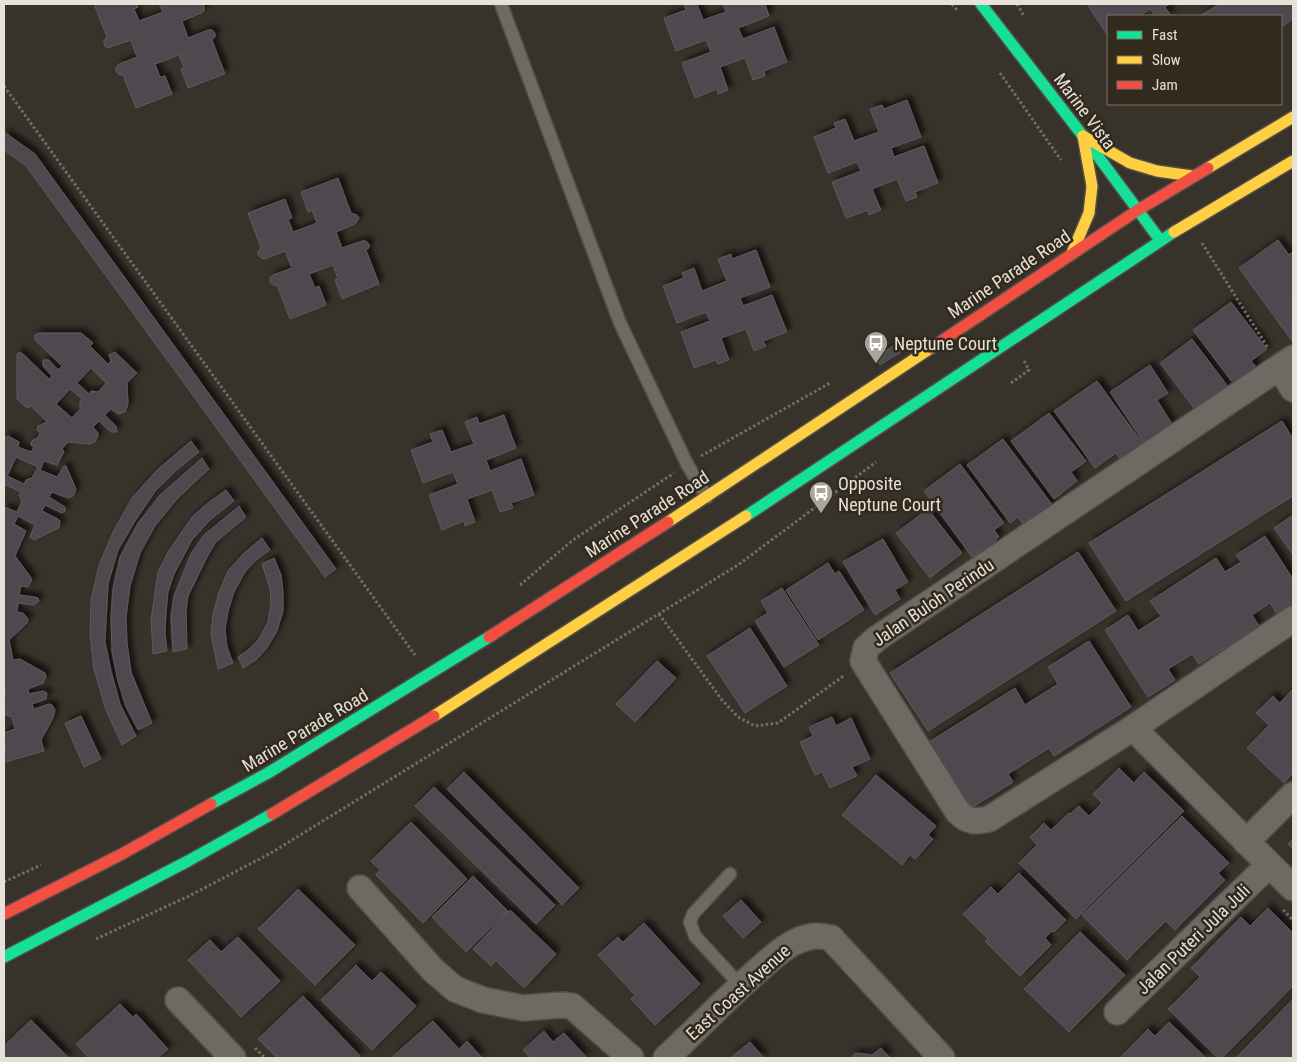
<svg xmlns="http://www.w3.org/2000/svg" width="1297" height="1062" font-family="'Roboto Condensed',sans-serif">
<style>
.building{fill:#4e4a4f;stroke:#5c5b5a;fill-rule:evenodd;filter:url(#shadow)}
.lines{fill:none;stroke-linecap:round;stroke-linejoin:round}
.lane-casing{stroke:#524e48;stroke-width:15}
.street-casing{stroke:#524e48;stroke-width:28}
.fast-casing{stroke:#524e48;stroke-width:14}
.slow-casing{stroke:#524e48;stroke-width:14}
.jam-casing{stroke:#524e48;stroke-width:14}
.path{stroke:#716e68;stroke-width:3;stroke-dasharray:2.5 2.5;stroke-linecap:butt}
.lane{stroke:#6d6a64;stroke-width:12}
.street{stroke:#6d6a64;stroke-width:25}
.fast{stroke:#16e098;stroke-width:11}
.slow{stroke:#ffcf43;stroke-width:11}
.jam{stroke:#f24e42;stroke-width:11}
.labels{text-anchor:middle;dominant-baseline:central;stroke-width:5;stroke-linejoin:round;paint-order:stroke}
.street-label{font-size:18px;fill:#e6e1d9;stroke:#322a1d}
.poi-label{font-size:18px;fill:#e6e1d9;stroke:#322a1d;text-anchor:start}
</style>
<defs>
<filter id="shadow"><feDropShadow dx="4.5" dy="-4.5" stdDeviation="2.5" flood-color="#0009"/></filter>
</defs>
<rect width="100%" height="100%" fill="#37332b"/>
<g class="building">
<polygon points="94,4 137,4 138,7 134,9 139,21 163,12 159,4 204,4 204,11 201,13 182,21 188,38 208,30 212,30 215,33 215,37 212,40 225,74 188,88 181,69 184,68 179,55 155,64 160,77 165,76 172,94 136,108 123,75 119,75 116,71 116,67 119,64 137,57 131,40 107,48 104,45 104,40 107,37"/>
<polygon points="684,4 697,4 703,20 726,12 723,4 765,4 769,16 738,28 743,39 774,27 787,62 764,71 765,76 753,80 745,58 720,67 728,90 718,94 717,89 695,98 682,63 711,52 706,40 676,51 664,18 686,10"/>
<polygon points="1087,4 1170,4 1165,7 1171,16 1156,16 1150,9 1139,16 1108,16 1108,36"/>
<polygon points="1219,4 1293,4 1293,19 1281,27 1281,16 1200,16"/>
<polygon points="907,100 921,137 891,148 894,157 924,146 938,183 915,192 917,197 906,201 897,179 872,189 881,210 869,215 868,210 846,218 832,182 861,171 857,162 828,173 814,137 836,128 834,123 845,119 854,141 879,132 870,109 882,105 884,109"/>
<polygon points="4,132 35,154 336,569 325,577 26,166 4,150"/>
<polygon points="338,178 351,213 357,215 359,218 355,224 336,232 342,248 362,241 366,241 369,244 369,248 366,250 379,284 342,299 335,280 338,279 333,265 309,274 315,288 319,286 326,305 290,319 277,285 273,285 270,282 270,278 273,275 292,268 285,251 265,259 261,258 258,255 258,251 261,248 248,213 285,199 292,218 288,219 293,232 317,223 312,210 308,212 301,192"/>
<polygon points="1278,240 1289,255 1293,252 1292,341 1239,268"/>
<polygon points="756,250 770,287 740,298 743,306 772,295 787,332 763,341 766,346 754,351 746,329 721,338 729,360 718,364 716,360 694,368 681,332 710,321 706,312 677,323 663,286 684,278 682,273 694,268 702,291 727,281 718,259 731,254 732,259"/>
<polygon points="1231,302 1267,349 1251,361 1259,370 1236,387 1193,330"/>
<path d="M39,333h42l12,10 -3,3 18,18 3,-3 -2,-6 6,-3 22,21 -10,10 1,21 -3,8 -7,2 -7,-5 -6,6 11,11 1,6h-6l-12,-11 -6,6 5,6v3l-3,6 -5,2 -22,-2 -6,7 2,3 -7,13 -13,-4 -4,9 17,7 7,-11h2l10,23 -3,7 -5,2 -16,-6 -3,5 16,10v4l-3,2 -17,-8 -3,6 16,8 2,2 -1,7 -25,12 -4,-3 5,-12 -17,-9 -4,8 12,7 -11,25 17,23 -4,8 -7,-1 -2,9 16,2 3,1 1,3 -5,4 -16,-2 -1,9 6,1 5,6 -1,4 -18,17 4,20 7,-1 25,14 1,4 -3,6 -15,6 1,5 14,-3 4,2 -1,6 -14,5 2,5 15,-5 3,1 3,5 -2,8 -12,22 3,11 -39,11 -1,-1v-11l2,-1 -1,-4 -1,1v-13l11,-4 -3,-12 -6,-2 -1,-4h-1v-14l2,-4 -2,-9v-177l13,5 5,-11 -3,-6 2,-3 -17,-8v-46l4,-2 11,6 -1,5 13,5 3,-5 -3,-2v-3l3,-3h3l3,-6 -3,-3 1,-4 9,-4 -16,-16 -4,2 -10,-9v-44l2,-3 4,2 26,25 3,-3 -9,-10v-6h6l9,10 4,-4 -27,-26v-5zM91,368l15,15 -8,9 -7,-1 -2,3 -12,-11zM70,389l12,10 -2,3v7l-8,9 -16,-14zM16,457l22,10 -6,11 -6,2 -2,4 -17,-8z"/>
<polygon points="1192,339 1229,388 1197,412 1160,363"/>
<polygon points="897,343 903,351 880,365 875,358"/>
<polygon points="1150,365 1168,393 1157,400 1172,424 1144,443 1110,392"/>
<polygon points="1097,381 1146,448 1124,464 1116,453 1095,468 1054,411"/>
<polygon points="1049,413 1086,461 1071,472 1077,481 1054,499 1011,441"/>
<polygon points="504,415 516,448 486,460 490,471 521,459 534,495 511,503 513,508 500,512 492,490 467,499 475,522 465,526 464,521 442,530 429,495 458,484 453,472 423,483 411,450 433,442 430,434 442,430 451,452 474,444 465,422 477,417 479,424"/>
<polygon points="1282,421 1293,439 1293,496 1126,601 1089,543"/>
<polygon points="1003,439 1053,506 1025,527 1018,517 1010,523 967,465"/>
<polygon points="191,441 199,452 178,469 156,490 135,521 118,550 108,584 105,642 111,671 120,704 136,736 122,745 106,710 94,669 90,634 91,600 99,565 114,530 132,498 157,470"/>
<polygon points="202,458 209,469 178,498 155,526 140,553 130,586 126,617 127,643 131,672 152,723 138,730 126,707 118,681 112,652 111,616 113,589 120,557 138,523 160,495"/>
<polygon points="960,464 1004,523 994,530 999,537 995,541 999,547 985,557 981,551 972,557 924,491"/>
<polygon points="226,490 234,501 210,520 192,540 174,574 168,592 166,612 165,633 167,651 153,654 151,620 158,572 168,552 192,517 208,503"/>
<polygon points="239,506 246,517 216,542 207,557 188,596 186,611 187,649 173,652 171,617 174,596 191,554 204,535"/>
<polygon points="928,509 962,553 930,578 896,533"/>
<polygon points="1293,515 1293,555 1274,528"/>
<polygon points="1265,536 1293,579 1293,604 1277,614 1270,603 1252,615 1259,626 1199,664 1192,654 1168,669 1175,680 1148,697 1105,630 1128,615 1138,631 1161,616 1150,601 1216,558 1225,572 1241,562 1236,555"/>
<polygon points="262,538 270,550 256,560 245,572 234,592 228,611 225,629 227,647 233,663 218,669 211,634 213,614 219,592 228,571 244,553"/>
<polygon points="883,539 908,582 895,590 900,599 875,615 843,562"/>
<polygon points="1078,552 1116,611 928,731 890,673"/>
<polygon points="274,558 281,575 283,592 283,611 277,631 267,648 257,659 243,668 238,657 248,650 258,640 268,622 271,604 270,588 262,564"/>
<polygon points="828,563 835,574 839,571 864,610 818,640 786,590"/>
<polygon points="782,588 819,645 784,667 755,621 768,613 761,601"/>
<polygon points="750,628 787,686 745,713 707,656"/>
<polygon points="1089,641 1131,707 1054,756 1049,748 1008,774 1013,782 971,808 929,742 1015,688 1025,705 1058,684 1048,667"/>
<polygon points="657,661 676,678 635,722 616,704"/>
<polygon points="1293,689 1293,773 1284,783 1247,748 1269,725 1256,713 1273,696 1280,703"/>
<polygon points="81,716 101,759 84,767 65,723"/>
<polygon points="832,717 836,726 851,718 870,759 852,767 857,776 830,788 822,772 815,775 800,742 813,736 809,727"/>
<polygon points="1119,768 1134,783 1144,772 1184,811 1076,919 1019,863 1037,845 1030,837 1044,823 1051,830 1069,813 1070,814 1079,806 1089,816 1102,803 1093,794"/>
<polygon points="464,772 579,888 562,905 447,789"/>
<polygon points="876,775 936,826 928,835 933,839 915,859 910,855 902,865 842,815"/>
<polygon points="434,787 555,905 536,924 415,806"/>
<polygon points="1182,816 1229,863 1218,873 1225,880 1175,930 1166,921 1127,960 1082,915"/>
<polygon points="411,822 467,879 423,923 376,875 380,870 371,861"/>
<polygon points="1293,839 1293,849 1288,844"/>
<polygon points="1019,873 1066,920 1054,932 1052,931 1045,938 1051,945 1020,976 985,941 988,939 963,914 991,887 998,894"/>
<polygon points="473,876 508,911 466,952 432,917"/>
<polygon points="298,889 355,945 315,985 258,929"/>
<polygon points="741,900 761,922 743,938 723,916"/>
<polygon points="1268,908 1293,933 1293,986 1222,1058 1218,1058 1168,1009 1200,977 1191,968 1241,917 1250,926"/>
<polygon points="510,910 556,954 524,988 496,961 491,966 473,949"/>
<polygon points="644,923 700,984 655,1025 631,999 635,995 598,955 618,937 623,942"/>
<polygon points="1080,932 1125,975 1069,1032 1024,989"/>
<polygon points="238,937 280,981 241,1017 188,960 210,940 221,952"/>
<polygon points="356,965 372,981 381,972 416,1006 372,1050 321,1000"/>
<polygon points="303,996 360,1056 358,1058 277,1058 258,1039"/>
<polygon points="1293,999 1293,1058 1236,1058"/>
<polygon points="120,1004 133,1017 136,1014 168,1049 157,1058 89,1058 76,1044"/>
<polygon points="31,1020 69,1058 4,1058 4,1046"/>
<polygon points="433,1021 459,1049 467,1041 482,1058 391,1058"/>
<polygon points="1169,1022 1206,1058 1120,1058 1148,1029 1155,1036"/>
<polygon points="544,1031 553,1042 564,1033 587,1058 530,1058 523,1050"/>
<polygon points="750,1042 764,1058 730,1058"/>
<polygon points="881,1048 890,1058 850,1058 856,1053 872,1055"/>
</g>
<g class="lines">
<g class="lane-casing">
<g id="lane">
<polyline points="501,4 620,323 687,464 707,497"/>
<polyline points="730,874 693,914 690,922 695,936 741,986"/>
</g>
</g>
<g class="street-casing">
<g id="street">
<path d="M1293,358l-417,281 -10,9 -3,13 95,151c9,10 18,10 31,7l144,-91 160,-109"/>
<polyline points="1280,368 1293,389"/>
<polyline points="1133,728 1293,888"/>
<polyline points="1246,842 1293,795"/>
<polyline points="360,888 433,970 455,989 483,1000 523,1008 561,1005 572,1006 631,1058"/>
<polyline points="178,1000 233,1058"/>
<polyline points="1117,1012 1269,865"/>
<path d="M666,1058c30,-28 59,-58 89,-85 13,-11 25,-24 40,-31 13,-6 23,-8 36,-4l111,120"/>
</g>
</g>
<g class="fast-casing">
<g id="fast">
<polyline points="981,4 1083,136 1160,240"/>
<polyline points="746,516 1174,232"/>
<polyline points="211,804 268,773 489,637"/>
<polyline points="4,957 188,861 272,814"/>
</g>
</g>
<g class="slow-casing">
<g id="slow">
<polyline points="1083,136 1130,163 1157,171 1192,176"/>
<polyline points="1208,168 1293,117"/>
<polyline points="1174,232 1293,161"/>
<polyline points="1072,253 1089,213 1092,186 1083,136"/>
<polyline points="668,522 931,348"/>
<polyline points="434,716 746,516"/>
</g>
</g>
<g class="jam-casing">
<g id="jam">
<polyline points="931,348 1138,210 1208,168"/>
<polyline points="489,637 668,522"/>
<polyline points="272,814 434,716"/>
<polyline points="4,914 122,854 211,804"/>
</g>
</g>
<g class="path">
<polyline points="952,4 957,10"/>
<polyline points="1017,4 1024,16"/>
<polyline points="1000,73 1061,160"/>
<polyline points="4,86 415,655"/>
<polyline points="1202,243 1268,348"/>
<polyline points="1011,383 1029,370 1023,359"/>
<polyline points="701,456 830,383"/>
<polyline points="520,585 573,540 674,473"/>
<polyline points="659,614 722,700 738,717 755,726 778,723 845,675"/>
<polyline points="4,882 41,865"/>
<polyline points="1283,910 1293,920"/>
<polyline points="96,939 189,896 271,853 738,565 876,462"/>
<polyline points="255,1048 265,1058"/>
</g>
<use href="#lane" class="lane"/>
<use href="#street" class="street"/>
<use href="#fast" class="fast"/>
<use href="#slow" class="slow"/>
<use href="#jam" class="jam"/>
</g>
<defs>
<g id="bus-pin" transform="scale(1.25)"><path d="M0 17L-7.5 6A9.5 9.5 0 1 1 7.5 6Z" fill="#a9a49c" stroke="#322a1d"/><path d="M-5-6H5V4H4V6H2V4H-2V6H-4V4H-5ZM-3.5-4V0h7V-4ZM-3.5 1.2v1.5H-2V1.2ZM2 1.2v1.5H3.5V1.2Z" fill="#fff"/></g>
</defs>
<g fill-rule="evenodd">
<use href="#bus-pin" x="876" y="343"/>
<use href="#bus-pin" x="821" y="493"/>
</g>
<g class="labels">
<g class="street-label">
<text transform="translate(1085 111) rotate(53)">Marine Vista</text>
<text transform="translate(1009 274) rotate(-34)">Marine Parade Road</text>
<text transform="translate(647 514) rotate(-33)">Marine Parade Road</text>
<text transform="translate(933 602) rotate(-34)">Jalan Buloh Perindu</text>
<text transform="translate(305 730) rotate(-31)">Marine Parade Road</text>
<text transform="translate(1193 939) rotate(-44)">Jalan Puteri Jula Juli</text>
<text transform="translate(738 992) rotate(-42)">East Coast Avenue</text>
</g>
<g class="poi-label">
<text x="894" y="343">Neptune Court</text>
<text x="838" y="483">Opposite<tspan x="838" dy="21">Neptune Court</tspan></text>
</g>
</g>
<rect width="1297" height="1062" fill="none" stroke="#e6e1d9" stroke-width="10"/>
<rect x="1107" y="15" width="175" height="90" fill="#322a1d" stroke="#7a7368"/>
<rect x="1117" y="31" width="25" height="8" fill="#16e098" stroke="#7a7368"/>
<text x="1152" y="40" font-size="15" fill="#e6e1d9">Fast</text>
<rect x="1117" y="56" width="25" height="8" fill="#ffcf43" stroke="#7a7368"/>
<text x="1152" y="65" font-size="15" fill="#e6e1d9">Slow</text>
<rect x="1117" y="81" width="25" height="8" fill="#f24e42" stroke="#7a7368"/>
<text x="1152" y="90" font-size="15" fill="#e6e1d9">Jam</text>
</svg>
